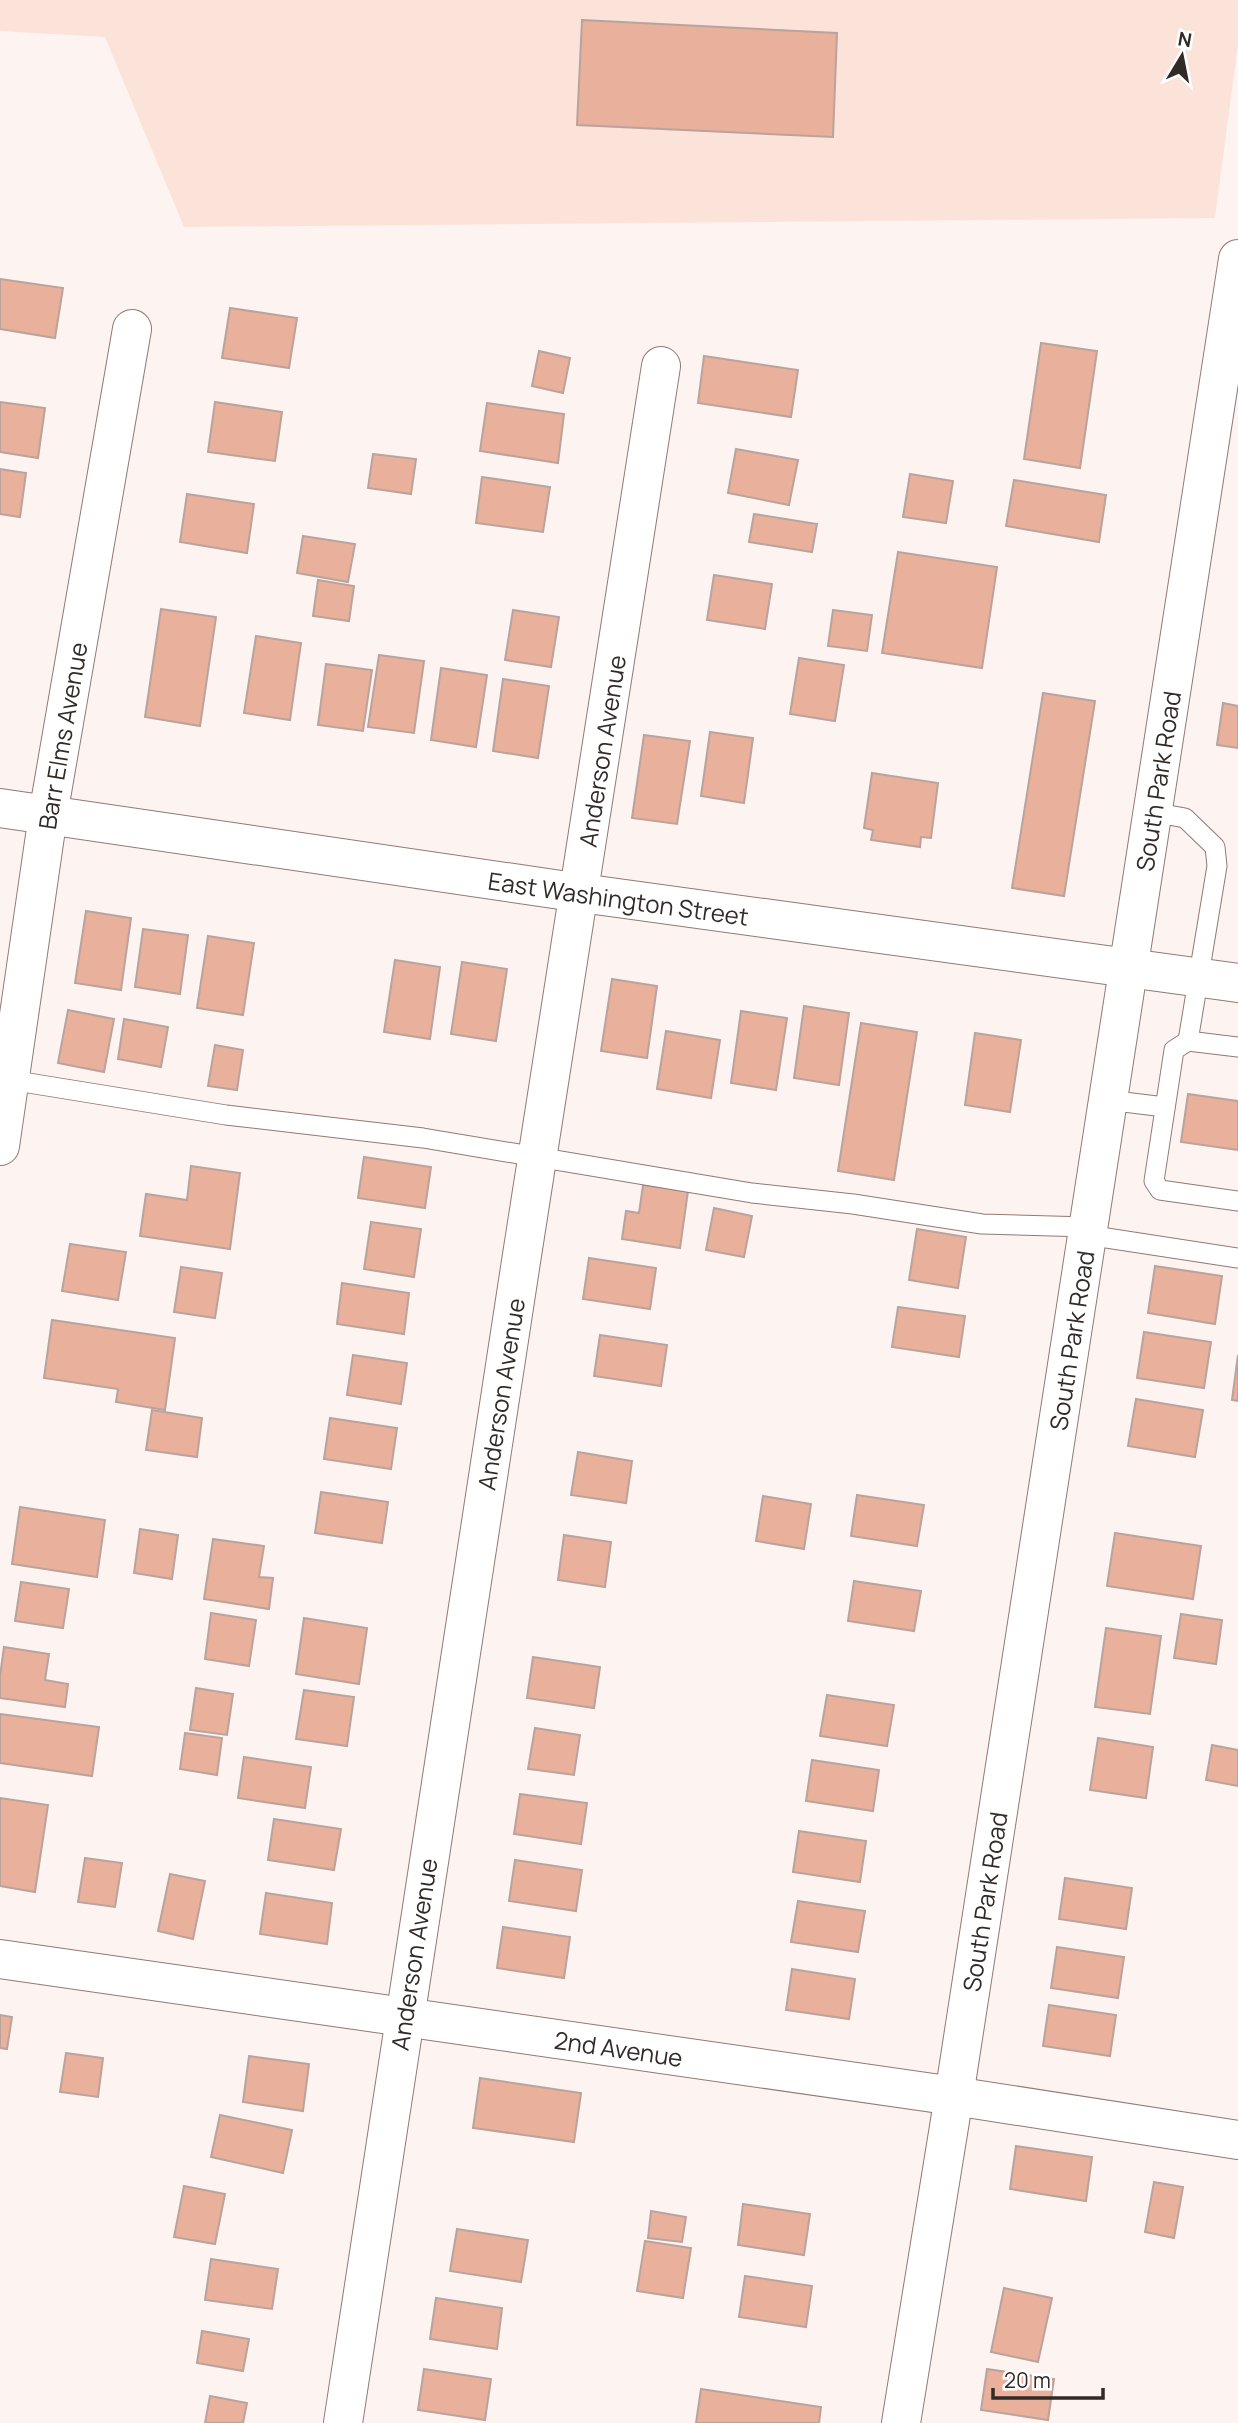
<svg xmlns="http://www.w3.org/2000/svg" width="1238" height="2423" font-family="Manrope,sans-serif">
<style>
.built{fill:#fce3d9}
.building{fill:#e9b09c;stroke:#baa39c;stroke-width:2}
.lines{fill:none;stroke-linecap:round;stroke-linejoin:round}
.service-casing{stroke:#907a73;stroke-width:21}
.minor-casing{stroke:#907a73;stroke-width:40}
.tertiary-casing{stroke:#907a73;stroke-width:40}
.service{stroke:#fff;stroke-width:19}
.minor{stroke:#fff;stroke-width:38}
.tertiary{stroke:#fff;stroke-width:38}
.labels{text-anchor:middle;dominant-baseline:central;stroke-width:6;stroke-linejoin:round;paint-order:stroke}
.street-label{font-size:24px;fill:#322a26;stroke:#fff}
</style>
<rect width="100%" height="100%" fill="#fdf3f0"/>
<polygon class="built" points="0,0 1238,0 1238,44 1215,218 184,227 105,37 0,31"/>
<g class="building">
<polygon points="582,20 837,33 833,137 577,125"/>
<polygon points="0,279 63,288 55,338 0,329"/>
<polygon points="230,308 297,318 289,368 222,358"/>
<polygon points="1041,343 1097,351 1080,468 1024,459"/>
<polygon points="539,351 570,358 563,393 532,386"/>
<polygon points="704,356 798,370 791,417 698,403"/>
<polygon points="0,402 45,408 38,458 0,452"/>
<polygon points="215,402 282,412 275,461 208,452"/>
<polygon points="487,403 564,414 558,463 480,451"/>
<polygon points="736,449 798,460 789,505 728,493"/>
<polygon points="373,454 416,459 411,494 368,488"/>
<polygon points="0,469 26,473 20,517 0,514"/>
<polygon points="910,474 953,481 946,523 903,517"/>
<polygon points="482,477 550,487 543,532 476,523"/>
<polygon points="1014,480 1106,495 1099,542 1006,526"/>
<polygon points="187,494 254,504 247,553 180,542"/>
<polygon points="754,514 817,524 812,552 749,542"/>
<polygon points="303,536 355,544 348,582 297,573"/>
<polygon points="898,552 997,567 982,668 882,653"/>
<polygon points="714,575 772,584 765,629 707,620"/>
<polygon points="318,580 354,586 349,621 313,616"/>
<polygon points="161,609 216,617 200,726 145,717"/>
<polygon points="513,610 559,617 551,667 505,660"/>
<polygon points="833,610 872,615 867,651 828,646"/>
<polygon points="256,636 301,643 290,720 244,713"/>
<polygon points="379,655 424,661 414,733 368,727"/>
<polygon points="799,658 844,665 835,721 790,714"/>
<polygon points="326,664 372,670 363,731 318,725"/>
<polygon points="441,668 487,675 476,747 431,740"/>
<polygon points="503,679 549,686 538,758 493,751"/>
<polygon points="1043,693 1095,701 1064,896 1012,888"/>
<polygon points="1223,703 1238,706 1238,748 1217,745"/>
<polygon points="710,732 753,738 744,803 701,796"/>
<polygon points="644,735 690,741 677,824 632,818"/>
<polygon points="872,773 938,783 931,838 921,837 920,847 871,840 873,830 864,828"/>
<polygon points="86,911 131,918 121,990 75,983"/>
<polygon points="143,929 188,935 180,994 135,987"/>
<polygon points="208,936 254,943 243,1015 197,1008"/>
<polygon points="395,960 440,967 430,1039 384,1032"/>
<polygon points="462,962 507,969 496,1041 451,1034"/>
<polygon points="612,979 657,986 647,1058 601,1051"/>
<polygon points="804,1006 849,1013 839,1085 794,1078"/>
<polygon points="68,1010 114,1019 104,1072 58,1063"/>
<polygon points="741,1011 787,1018 776,1090 731,1083"/>
<polygon points="124,1019 168,1027 161,1067 118,1059"/>
<polygon points="861,1023 917,1032 894,1180 838,1171"/>
<polygon points="666,1031 720,1040 711,1098 657,1089"/>
<polygon points="975,1033 1021,1040 1010,1112 965,1105"/>
<polygon points="215,1045 243,1050 237,1090 208,1086"/>
<polygon points="1188,1094 1238,1101 1238,1150 1181,1142"/>
<polygon points="364,1157 431,1167 425,1208 358,1198"/>
<polygon points="191,1166 240,1173 230,1249 140,1236 146,1194 187,1200"/>
<polygon points="643,1185 688,1191 680,1248 622,1239 626,1211 639,1213"/>
<polygon points="714,1208 752,1216 744,1257 706,1250"/>
<polygon points="371,1222 421,1229 414,1277 364,1269"/>
<polygon points="917,1229 966,1237 958,1288 909,1280"/>
<polygon points="70,1244 126,1252 118,1300 62,1291"/>
<polygon points="589,1258 656,1268 650,1309 583,1299"/>
<polygon points="1155,1266 1222,1276 1215,1324 1148,1313"/>
<polygon points="181,1267 222,1273 215,1318 174,1312"/>
<polygon points="342,1283 409,1293 404,1334 337,1324"/>
<polygon points="898,1307 965,1316 959,1357 892,1347"/>
<polygon points="52,1320 175,1338 165,1410 116,1402 118,1389 44,1378"/>
<polygon points="1144,1332 1211,1342 1204,1388 1137,1378"/>
<polygon points="600,1335 667,1345 661,1386 594,1376"/>
<polygon points="353,1355 407,1363 401,1404 347,1395"/>
<polygon points="1238,1355 1238,1401 1232,1400"/>
<polygon points="1136,1399 1203,1410 1195,1457 1128,1446"/>
<polygon points="152,1410 202,1418 197,1457 146,1450"/>
<polygon points="330,1418 397,1428 391,1469 324,1459"/>
<polygon points="578,1452 632,1461 626,1503 571,1495"/>
<polygon points="321,1492 388,1502 382,1543 315,1533"/>
<polygon points="857,1495 924,1505 917,1546 851,1536"/>
<polygon points="763,1496 811,1504 804,1549 756,1541"/>
<polygon points="20,1507 105,1520 97,1577 12,1564"/>
<polygon points="140,1529 178,1535 172,1579 134,1573"/>
<polygon points="1115,1533 1201,1546 1193,1599 1107,1586"/>
<polygon points="564,1535 611,1542 605,1587 558,1580"/>
<polygon points="213,1539 264,1546 259,1577 273,1578 269,1609 204,1599"/>
<polygon points="854,1581 921,1591 914,1631 848,1621"/>
<polygon points="21,1582 69,1589 63,1628 15,1621"/>
<polygon points="211,1613 256,1620 249,1666 205,1659"/>
<polygon points="1181,1614 1222,1620 1216,1664 1174,1658"/>
<polygon points="304,1618 367,1628 359,1684 296,1674"/>
<polygon points="1106,1628 1161,1636 1150,1714 1095,1707"/>
<polygon points="4,1647 49,1654 45,1680 68,1684 65,1707 0,1698 0,1676"/>
<polygon points="533,1657 600,1667 594,1708 527,1698"/>
<polygon points="196,1688 233,1694 227,1735 190,1730"/>
<polygon points="304,1690 354,1697 347,1746 296,1739"/>
<polygon points="827,1695 894,1705 887,1746 820,1736"/>
<polygon points="0,1714 99,1727 92,1776 0,1763"/>
<polygon points="535,1728 580,1735 574,1775 528,1769"/>
<polygon points="185,1733 222,1738 217,1775 180,1769"/>
<polygon points="1098,1738 1153,1747 1146,1798 1090,1790"/>
<polygon points="1212,1745 1238,1750 1238,1786 1206,1780"/>
<polygon points="244,1757 311,1767 305,1808 238,1798"/>
<polygon points="812,1760 879,1770 873,1811 806,1801"/>
<polygon points="520,1794 587,1803 581,1844 514,1834"/>
<polygon points="0,1798 48,1805 35,1892 0,1886"/>
<polygon points="274,1819 341,1829 334,1870 268,1860"/>
<polygon points="799,1831 866,1841 860,1882 793,1872"/>
<polygon points="85,1858 122,1863 115,1907 78,1902"/>
<polygon points="515,1860 582,1870 576,1911 509,1901"/>
<polygon points="170,1874 205,1881 193,1939 158,1931"/>
<polygon points="1065,1878 1132,1888 1126,1929 1059,1919"/>
<polygon points="266,1893 332,1903 327,1944 260,1934"/>
<polygon points="798,1901 865,1911 858,1952 791,1942"/>
<polygon points="503,1927 570,1937 564,1978 497,1968"/>
<polygon points="1057,1947 1124,1957 1118,1998 1051,1988"/>
<polygon points="792,1969 855,1979 849,2019 786,2010"/>
<polygon points="1049,2005 1116,2015 1110,2056 1043,2046"/>
<polygon points="0,2015 12,2017 7,2049 0,2048"/>
<polygon points="66,2053 103,2058 98,2097 60,2092"/>
<polygon points="249,2056 309,2064 303,2111 243,2102"/>
<polygon points="480,2078 581,2093 574,2142 473,2128"/>
<polygon points="220,2115 292,2130 283,2173 211,2157"/>
<polygon points="1016,2146 1092,2157 1086,2201 1010,2189"/>
<polygon points="1154,2182 1183,2187 1174,2238 1145,2232"/>
<polygon points="184,2186 225,2194 215,2244 174,2237"/>
<polygon points="743,2204 810,2214 804,2255 738,2245"/>
<polygon points="651,2211 686,2217 682,2242 648,2238"/>
<polygon points="457,2229 528,2240 521,2282 450,2271"/>
<polygon points="645,2241 691,2248 683,2298 637,2291"/>
<polygon points="211,2259 278,2269 272,2309 205,2300"/>
<polygon points="745,2276 812,2286 806,2327 739,2317"/>
<polygon points="1004,2288 1052,2298 1038,2362 991,2352"/>
<polygon points="436,2298 502,2308 497,2349 430,2339"/>
<polygon points="202,2331 249,2339 243,2371 197,2363"/>
<polygon points="424,2369 491,2379 485,2420 418,2410"/>
<polygon points="987,2369 1054,2379 1048,2420 981,2410"/>
<polygon points="701,2389 821,2407 819,2423 696,2423"/>
<polygon points="210,2396 247,2403 243,2423 205,2423"/>
</g>
<g class="lines">
<g class="service-casing">
<g id="service">
<polyline points="1152,812 1185,818 1215,847 1217,866 1188,1041 1238,1047"/>
<polyline points="1188,1041 1174,1050 1154,1181 1160,1190 1238,1201"/>
<polyline points="10,1080 226,1115 423,1138 752,1193 853,1204 982,1224 1088,1227"/>
<polyline points="1107,1100 1165,1107"/>
<polyline points="1087,1235 1238,1258"/>
</g>
</g>
<g class="minor-casing">
<g id="minor">
<path id="s1" d="M0,1146l48,-331 84,-486"/>
<path id="s2" d="M0,1959l954,137 284,44"/>
<path id="s3" d="M343,2423c100,-687 213,-1371 318,-2057"/>
<path id="s4" d="M901,2423l53,-327 284,-1837"/>
</g>
</g>
<g class="tertiary-casing">
<g id="tertiary">
<path id="s5" d="M0,808l581,85 657,90"/>
</g>
</g>
<use href="#service" class="service"/>
<use href="#minor" class="minor"/>
<use href="#tertiary" class="tertiary"/>
</g>
<g class="labels">
<g class="street-label">
<text stroke="none"><textPath href="#s1" startOffset="415">Barr Elms Avenue</textPath></text>
<text stroke="none"><textPath href="#s3" startOffset="1692">Anderson Avenue</textPath></text>
<text stroke="none"><textPath href="#s4" startOffset="1662">South Park Road</textPath></text>
<text stroke="none"><textPath href="#s5" startOffset="625">East Washington Street</textPath></text>
<text stroke="none"><textPath href="#s4" startOffset="1096">South Park Road</textPath></text>
<text stroke="none"><textPath href="#s3" startOffset="1041">Anderson Avenue</textPath></text>
<text stroke="none"><textPath href="#s4" startOffset="528">South Park Road</textPath></text>
<text stroke="none"><textPath href="#s3" startOffset="474">Anderson Avenue</textPath></text>
<text stroke="none"><textPath href="#s2" startOffset="625">2nd Avenue</textPath></text>
</g>
</g>
<g transform="translate(1182 56) rotate(10)" stroke="#ffffff" stroke-width="5" paint-order="stroke">
<path d="M0-5L12 26L0 18L-12 26Z" fill="#322a26"/>
<text y="-10" font-size="19" font-weight="bold" text-anchor="middle" fill="#322a26">N</text>
</g>
<path d="M993 2388v10h110v-10" fill="none" stroke="#322a26" stroke-width="3.5"/>
<text x="1004" y="2388" font-size="21" fill="#322a26" stroke="#ffffff" stroke-width="5" paint-order="stroke">20 m</text>
</svg>
